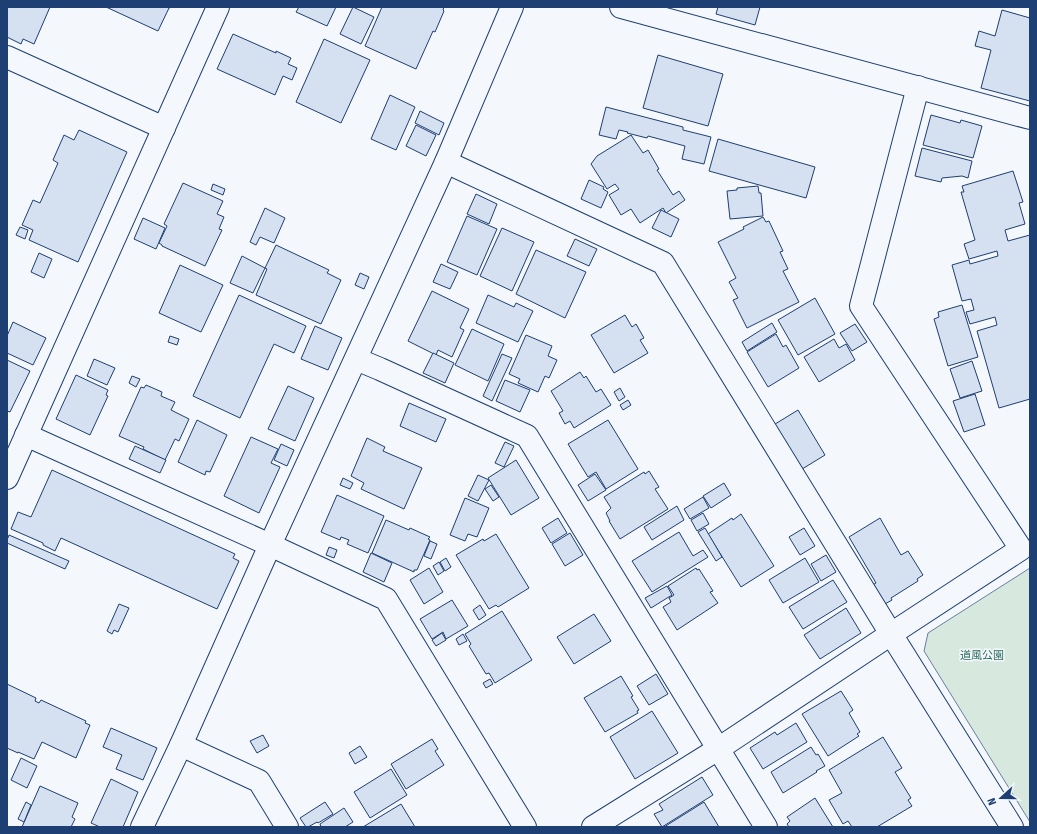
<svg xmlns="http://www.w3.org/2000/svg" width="1037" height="834" font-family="'Fira Sans Condensed','Noto Sans JP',sans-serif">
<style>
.green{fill:#d7e8df;stroke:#687fa3}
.building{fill:#d5e0f0;stroke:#1d3f73}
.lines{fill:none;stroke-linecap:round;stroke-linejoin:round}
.minor-casing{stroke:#1d3f73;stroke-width:24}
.minor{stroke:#f4f7fb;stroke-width:22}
.labels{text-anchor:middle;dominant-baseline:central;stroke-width:3;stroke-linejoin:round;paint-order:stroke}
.park-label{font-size:11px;fill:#2c6c60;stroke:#f4f7fb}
</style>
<rect width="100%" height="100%" fill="#f4f7fb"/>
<polygon class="green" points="1030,568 1030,822 924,651 928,633"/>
<g class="building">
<polygon points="7,7 50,7 34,44 23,39 21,44 7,37"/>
<polygon points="106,7 171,7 169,8 158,31"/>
<polygon points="299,7 336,7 327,26 296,12"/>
<polygon points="353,7 374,17 361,44 340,34"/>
<polygon points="382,7 444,7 443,10 444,11 435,32 433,31 416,69 365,46"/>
<polygon points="718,7 760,7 755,25 716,14"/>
<polygon points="1002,10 1030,18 1030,101 981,88 991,50 975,46 979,31 995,36"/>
<polygon points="233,34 276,53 276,51 291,58 288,64 297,68 292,80 283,76 275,95 217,69"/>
<polygon points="324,39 370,60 341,123 296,102"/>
<polygon points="658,55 723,74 708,126 643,108"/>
<polygon points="390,95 415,107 396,150 371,139"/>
<polygon points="606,107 683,127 683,130 711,137 704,164 682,159 685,146 648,136 647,138 627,133 628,132 619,130 616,139 599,135"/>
<polygon points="420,111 444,123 439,135 415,123"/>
<polygon points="931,115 960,123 961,120 982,126 973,158 923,145"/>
<polygon points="416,125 436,135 426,156 406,146"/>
<polygon points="79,130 127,152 78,262 29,240 33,230 22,225 33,200 40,203 58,163 53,160 64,135 74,140"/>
<polygon points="631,135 643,153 648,150 659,169 657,170 673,195 679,191 685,200 666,213 663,208 640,223 631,209 621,215 609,195 619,189 615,184 607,189 591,164 597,156"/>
<polygon points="718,139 815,167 806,198 709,171"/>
<polygon points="922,148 972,161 968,178 962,176 942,178 941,182 915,176"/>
<polygon points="1013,171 1023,202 1019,203 1025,224 1005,230 1008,241 1030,235 1030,399 999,408 977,331 997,325 995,317 970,324 966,312 974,310 971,299 962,301 952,265 969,260 970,264 998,256 997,251 969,259 964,244 975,240 961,192 964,192 962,186"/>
<polygon points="589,180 604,187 603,189 608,192 601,208 581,199"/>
<polygon points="183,183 223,201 217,214 224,217 219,229 222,230 205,266 162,246 162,245 159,243 167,226 164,224"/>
<polygon points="213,184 225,189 223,195 211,190"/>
<polygon points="758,186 759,193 761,193 763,216 730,219 727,191 737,190 737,188"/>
<polygon points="476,194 497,204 489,224 467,214"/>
<polygon points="265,208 285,218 274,243 260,237 256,245 250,242"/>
<polygon points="661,210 679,219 671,237 652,228"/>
<polygon points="467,216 497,229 477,275 447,262"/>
<polygon points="763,217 766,222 769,221 783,251 780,252 788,269 783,271 799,302 747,328 733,300 738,298 729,282 736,278 718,242 744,229 743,227"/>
<polygon points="143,218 165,228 156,249 134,239"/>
<polygon points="20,227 28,230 25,239 16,235"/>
<polygon points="502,228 534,242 512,291 480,276"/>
<polygon points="575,239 597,249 589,266 567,256"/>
<polygon points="276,245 329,270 327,273 341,280 321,324 256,295 267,269 265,268"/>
<polygon points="536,250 586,272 565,318 516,294"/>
<polygon points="39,253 52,259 44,278 31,272"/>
<polygon points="242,256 265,268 253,293 230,283"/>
<polygon points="441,264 458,272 450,289 433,282"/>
<polygon points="180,265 223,285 201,332 159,313"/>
<polygon points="360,273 369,277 364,289 355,285"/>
<polygon points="432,291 469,309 460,328 464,330 452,357 438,350 436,355 408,341"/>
<polygon points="239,295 306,326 294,353 274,344 240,418 193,396"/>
<polygon points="488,295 514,307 516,303 533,311 518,342 476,323"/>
<polygon points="815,298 835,334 798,355 778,320"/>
<polygon points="962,305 978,357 948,366 934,319 939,317 938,312"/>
<polygon points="625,315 632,327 636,324 644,338 640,340 648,353 614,373 591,335"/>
<polygon points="13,322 46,338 33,365 7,353 7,336"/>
<polygon points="772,323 777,332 747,351 742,342"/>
<polygon points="855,324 867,342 852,351 840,333"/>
<polygon points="315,326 342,338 328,370 301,359"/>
<polygon points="472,329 504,344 488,381 455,365"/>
<polygon points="776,334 783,347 786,345 799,368 768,387 747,352"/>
<polygon points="526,335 552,346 548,356 557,360 549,378 545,376 538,392 518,383 520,379 509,374"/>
<polygon points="170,336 179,339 177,345 168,342"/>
<polygon points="834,339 839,348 846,344 855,360 819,382 804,357"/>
<polygon points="433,353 454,363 445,383 423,373"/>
<polygon points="502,354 512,358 492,401 483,396"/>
<polygon points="94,359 115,368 107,385 87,376"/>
<polygon points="7,360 30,371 10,412 7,411"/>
<polygon points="972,361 982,391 960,398 950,369"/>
<polygon points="580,372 584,378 586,376 596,392 601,389 611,405 574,428 570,421 565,424 559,413 563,411 551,391"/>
<polygon points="76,375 108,390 106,395 108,396 90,435 56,419"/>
<polygon points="132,376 140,379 136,387 129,383"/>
<polygon points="505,380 530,390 520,412 496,401"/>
<polygon points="146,385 162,392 161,396 175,402 171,410 189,419 179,441 175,439 165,460 143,449 144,447 119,436 141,387 144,388"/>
<polygon points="288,386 314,398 295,441 268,429"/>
<polygon points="620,388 625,397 619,401 614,392"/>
<polygon points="975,394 985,425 964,432 953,401"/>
<polygon points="628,400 631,405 623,410 620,405"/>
<polygon points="409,403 446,419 436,442 400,426"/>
<polygon points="798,410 825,455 794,474 767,429"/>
<polygon points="197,420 227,435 210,472 206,471 205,475 178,462"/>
<polygon points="608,420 638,469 606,489 596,472 588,477 568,444"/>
<polygon points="251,437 278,449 271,463 280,467 259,513 224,496"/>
<polygon points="367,438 385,447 383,451 422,468 404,509 361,489 364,483 351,476"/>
<polygon points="505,442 514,446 504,467 495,463"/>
<polygon points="281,444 294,450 287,466 274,460"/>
<polygon points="135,446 166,460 160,473 129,459"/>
<polygon points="516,460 539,498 511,515 488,478"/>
<polygon points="52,470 235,554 233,558 239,561 217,609 61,538 55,551 43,545 43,543 11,529 18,512 31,517"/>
<polygon points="649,471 659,487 655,489 668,509 620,539 609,521 610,521 606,513 611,508 604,497 644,472 645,474"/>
<polygon points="595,474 606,490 588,501 578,485"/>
<polygon points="478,475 489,480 478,501 468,496"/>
<polygon points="343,478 353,483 350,489 340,485"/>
<polygon points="724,483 731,495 711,508 703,496"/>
<polygon points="491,485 499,497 493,501 485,489"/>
<polygon points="337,495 384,516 368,553 347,544 349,540 341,537 340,540 321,532"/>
<polygon points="703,497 709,508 690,519 684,509"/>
<polygon points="465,498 489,508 477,537 468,534 465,541 450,535"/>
<polygon points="677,506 684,520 652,540 644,527"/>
<polygon points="703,513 709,524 697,531 691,520"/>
<polygon points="741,514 774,566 741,587 708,534 732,518 733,520"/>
<polygon points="558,518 567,533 551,543 542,528"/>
<polygon points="880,518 901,555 908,551 923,575 917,579 918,581 891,598 892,600 878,608 866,589 876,583 849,537"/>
<polygon points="386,520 409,530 410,528 430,537 428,539 430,540 417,570 414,570 414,572 372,553"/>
<polygon points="705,528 722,557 716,561 698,532"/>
<polygon points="804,528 815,546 800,555 789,537"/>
<polygon points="679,532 693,556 703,550 708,557 652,592 632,561"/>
<polygon points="570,533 583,555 565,566 552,544"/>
<polygon points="496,534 529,588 498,607 496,605 489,609 456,555 483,539 484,541"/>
<polygon points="9,535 69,561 65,569 7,543 7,540"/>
<polygon points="430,541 437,544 431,559 424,556"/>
<polygon points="329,547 337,550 334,558 326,555"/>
<polygon points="371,553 392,563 384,582 363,572"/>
<polygon points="826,555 836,572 821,581 811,564"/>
<polygon points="446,558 451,567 445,571 440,562"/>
<polygon points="805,558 819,582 783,603 769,580"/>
<polygon points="439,562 444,571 438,575 433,566"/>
<polygon points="429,568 443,592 424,604 410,580"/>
<polygon points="696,568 697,570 699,569 713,591 710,592 718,603 677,630 663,607 671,602 669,598 674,595 668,586"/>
<polygon points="833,580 847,602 803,629 789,607"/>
<polygon points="667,586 672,595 651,608 645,598"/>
<polygon points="452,600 468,626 446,639 443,632 432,639 420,619"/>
<polygon points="119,604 129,608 118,632 114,630 112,634 107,631"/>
<polygon points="480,605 486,615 479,620 473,610"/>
<polygon points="846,608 861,633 820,659 804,635"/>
<polygon points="502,611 532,660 495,683 489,673 486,674 469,646 471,644 465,634"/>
<polygon points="594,614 611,641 574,664 557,637"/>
<polygon points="442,633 446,640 436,646 432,640"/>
<polygon points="463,634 467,641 459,645 456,639"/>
<polygon points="656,674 668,694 649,705 637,686"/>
<polygon points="621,676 633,696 631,697 639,710 637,711 638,713 605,732 584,698"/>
<polygon points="490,679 493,684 486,688 483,683"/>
<polygon points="7,684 36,698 35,701 39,703 41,700 86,721 85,723 90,725 76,758 42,742 34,759 18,752 18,753 7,748"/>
<polygon points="841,691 853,710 849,713 860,732 857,734 859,736 828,756 802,714"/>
<polygon points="652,711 678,753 635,779 610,737"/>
<polygon points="796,723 807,742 763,769 750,748 775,732 777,735"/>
<polygon points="111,728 157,748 143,780 116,769 122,755 103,747"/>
<polygon points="263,735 269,746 257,753 250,741"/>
<polygon points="883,737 902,768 895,772 911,798 908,800 912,806 877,827 852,827 848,821 843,824 829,800 842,793 829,770"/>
<polygon points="432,739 438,749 435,751 444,765 406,789 391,764"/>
<polygon points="360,746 367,757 355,764 349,753"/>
<polygon points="811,747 816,755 818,754 825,766 816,771 817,772 783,793 771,772"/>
<polygon points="21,758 37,766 27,788 11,780"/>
<polygon points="391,769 407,795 370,818 354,792"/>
<polygon points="702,777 713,795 662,827 654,814 663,810 659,804"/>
<polygon points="111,779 138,792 123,827 100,827 91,823"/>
<polygon points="40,786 78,803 72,817 75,819 71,827 22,827"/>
<polygon points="815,798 833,827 789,827 787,824 790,821 787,817"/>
<polygon points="26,802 31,805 24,822 18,819"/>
<polygon points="325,802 333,814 318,823 317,822 308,827 306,827 300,818"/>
<polygon points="704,802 719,827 664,827"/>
<polygon points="401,804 415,827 363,827"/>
<polygon points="344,808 353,822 345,827 321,827 320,824"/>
</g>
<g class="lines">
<g class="minor-casing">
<g id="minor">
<polyline points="621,7 1030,118"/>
<polyline points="7,57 164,128"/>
<polyline points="446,162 663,263 891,634 1012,827"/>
<polyline points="356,359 380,369 527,436 766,827"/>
<polyline points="26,435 270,545 386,599 525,827"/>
<polyline points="7,478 218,7"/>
<polyline points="181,745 259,781 287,827"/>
<polyline points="142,827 181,745 270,545 446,162 512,7"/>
<polyline points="593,827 718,749 891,634 1021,549 861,306 918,87"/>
</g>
</g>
<use href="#minor" class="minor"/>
</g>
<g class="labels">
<g class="park-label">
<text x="982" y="655">道風公園</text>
</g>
</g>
<rect width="1037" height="834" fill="none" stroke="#1d3f73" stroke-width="16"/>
<g transform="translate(1001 798) rotate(249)" stroke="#f4f7fb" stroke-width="3" paint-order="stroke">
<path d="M0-3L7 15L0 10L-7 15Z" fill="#1d3f73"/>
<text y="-6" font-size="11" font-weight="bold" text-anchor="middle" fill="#1d3f73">N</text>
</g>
</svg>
